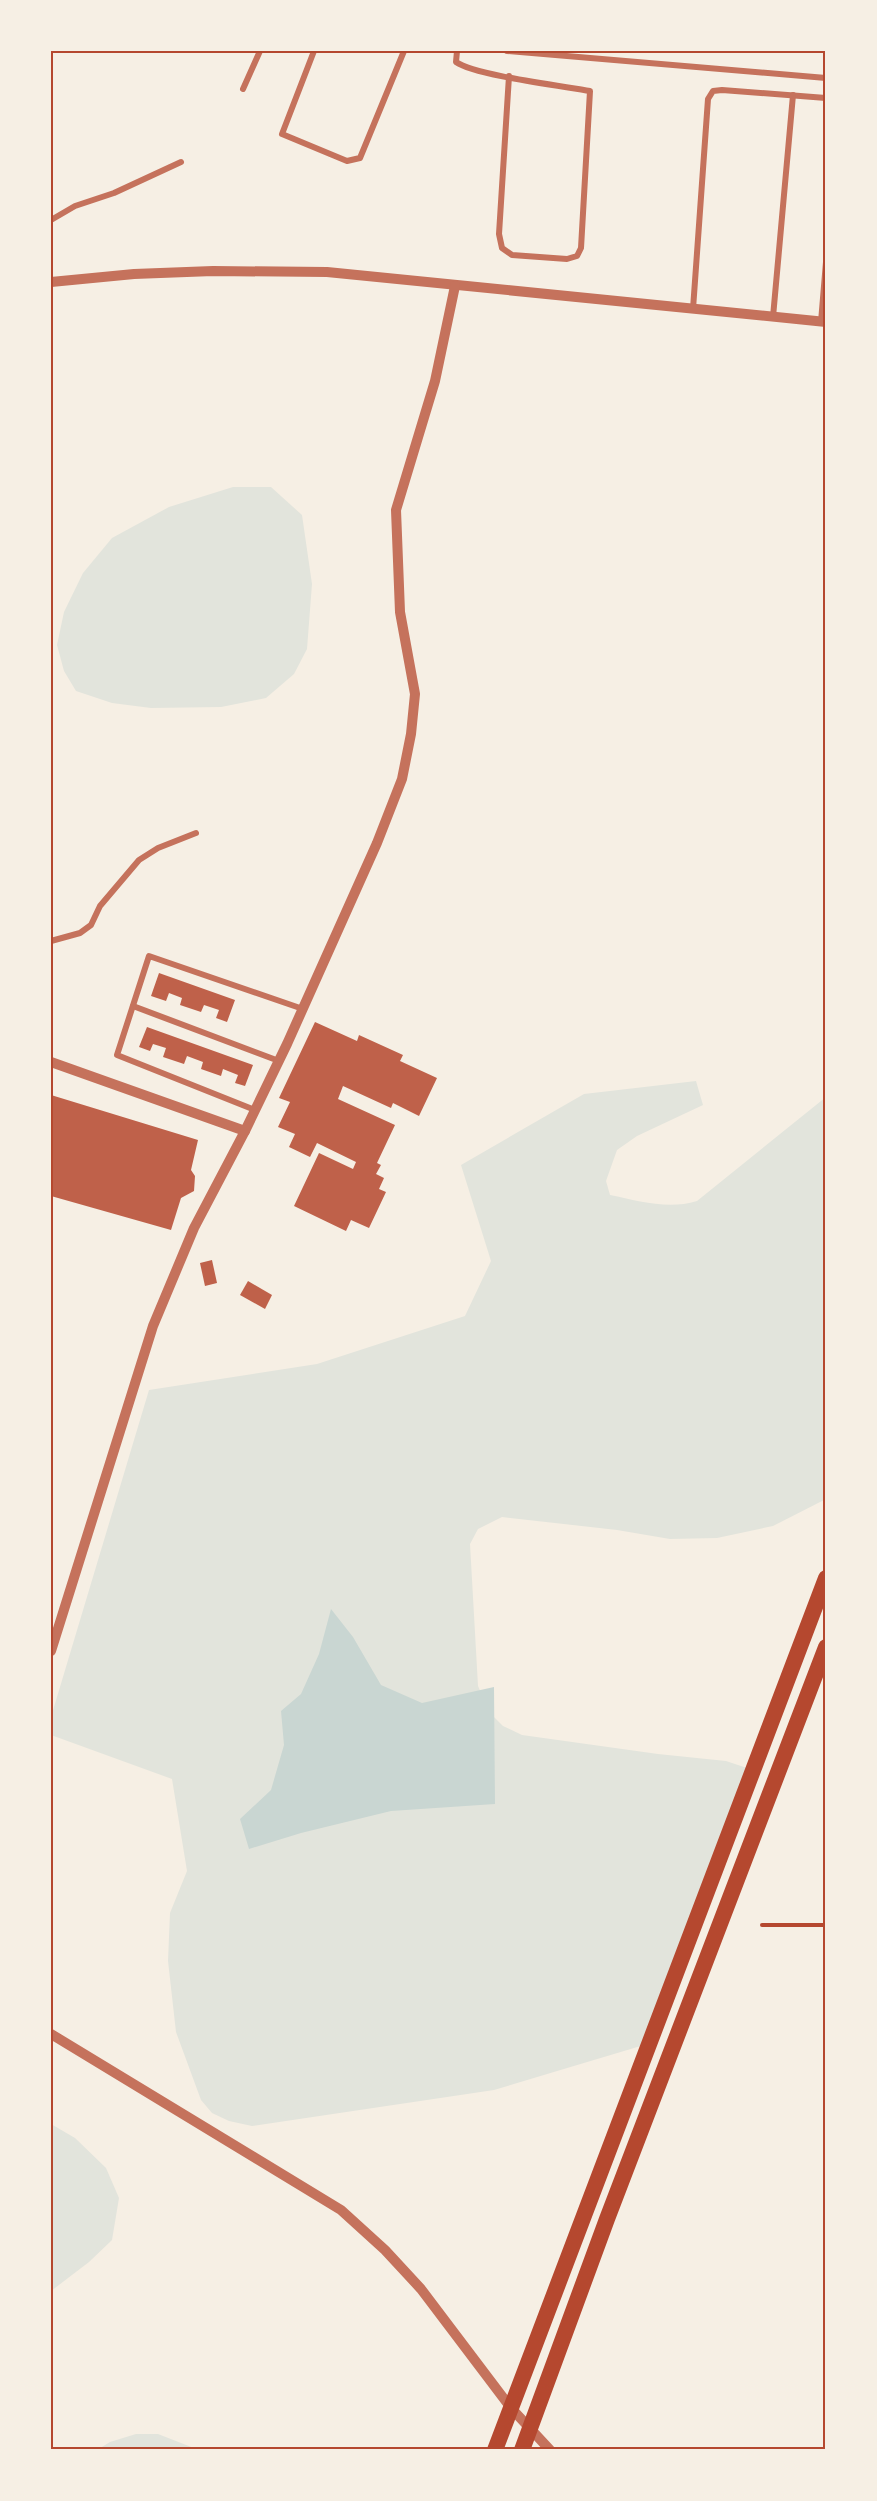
<svg xmlns="http://www.w3.org/2000/svg" width="877" height="2501" font-family="Raleway,sans-serif">
<style>
.green{fill:#e2e4dc}
.water{fill:#c9d6d2}
.building{fill:#bf614a}
.lines{fill:none;stroke-linecap:round;stroke-linejoin:round}
.path{stroke:#b5482f;stroke-width:4}
.minor{stroke:#c5725c;stroke-width:6}
.tertiary{stroke:#c5725c;stroke-width:10}
.trunk{stroke:#b5482f;stroke-width:16}
.neatline{fill:none;stroke:#b5482f;stroke-width:2}
</style>
<rect width="100%" height="100%" fill="#f6efe4"/>
<g class="green">
<polygon points="233,487 271,487 302,515 312,584 307,649 294,674 266,698 221,707 151,708 112,703 76,691 64,671 57,645 64,612 83,573 112,538 169,507"/>
<path d="M696,1081l7,24 -66,31 -20,14 -11,31 4,14c29,6 58,15 87,6l129,-104v402l-53,27 -56,12 -47,1 -53,-9 -115,-13 -24,12 -8,15 8,142 12,27 13,13 19,9 136,19 68,7 30,10 -112,274 -150,45 -242,36 -23,-5 -17,-8 -11,-13 -25,-68 -8,-71 2,-48 17,-42 -15,-92 -121,-44v-18l98,-327 168,-26 148,-48 26,-55 -30,-96 123,-71z"/>
<polygon points="51,2124 75,2138 106,2168 119,2198 112,2240 89,2262 51,2291"/>
<polygon points="136,2434 158,2434 199,2450 97,2450 110,2442"/>
</g>
<polygon class="water" points="331,1609 353,1637 381,1685 422,1703 494,1687 495,1804 391,1811 301,1833 249,1849 240,1819 271,1790 284,1745 281,1711 301,1694 319,1654"/>
<g class="building">
<polygon points="159,973 235,1000 227,1022 216,1018 219,1010 204,1005 201,1012 180,1005 182,998 169,993 166,1001 151,996"/>
<polygon points="315,1022 357,1041 359,1035 403,1055 400,1061 437,1078 419,1116 393,1103 391,1108 343,1086 338,1099 395,1125 377,1163 381,1165 376,1174 384,1178 379,1189 386,1192 369,1228 351,1220 346,1231 294,1206 319,1153 353,1169 356,1162 317,1143 310,1157 289,1147 295,1134 278,1127 290,1102 279,1098"/>
<polygon points="147,1027 253,1065 245,1086 235,1083 238,1075 223,1069 221,1076 201,1069 203,1062 187,1056 184,1064 163,1057 166,1048 153,1044 150,1051 139,1047"/>
<polygon points="51,1095 198,1140 191,1170 195,1176 194,1191 181,1198 171,1230 51,1196"/>
<polygon points="212,1260 217,1283 205,1286 200,1263"/>
<polygon points="248,1281 272,1295 265,1309 240,1295"/>
</g>
<g class="lines">
<polyline class="path" points="762,1925 826,1925"/>
<g class="minor">
<polyline points="314,51 282,134 347,161 360,158 404,51"/>
<path d="M457,51l-1,11c18,13 106,24 134,29l-9,157 -4,8 -10,3 -55,-4 -10,-7 -3,-14 10,-158"/>
<polyline points="507,51 826,78"/>
<polyline points="243,89 260,51"/>
<polyline points="51,220 75,206 114,193 181,162"/>
<polyline points="693,309 708,99 713,91 722,90 826,98"/>
<polyline points="773,317 793,95"/>
<polyline points="821,322 826,262"/>
<polyline points="51,941 80,933 91,925 100,906 139,860 158,848 196,833"/>
<polyline points="133,1006 279,1061"/>
<polyline points="255,1110 117,1055 149,956 303,1009"/>
</g>
<g class="tertiary">
<polyline points="51,282 134,274 213,271 327,272 826,322"/>
<polyline points="51,1062 245,1131"/>
<polyline points="51,1651 153,1326 194,1228 245,1131 287,1044 377,843 402,779 411,734 415,694 400,612 396,510 435,381 455,286"/>
<polyline points="51,2034 341,2210 385,2250 421,2289 511,2408 550,2450"/>
</g>
<g class="trunk">
<polyline points="495,2450 826,1578"/>
<polyline points="522,2450 607,2219 826,1647"/>
</g>
</g>
<rect width="877" height="2501" fill="none" stroke="#f6efe4" stroke-width="105"/>
<rect x="52" y="52" width="772" height="2396" class="neatline"/>
</svg>
